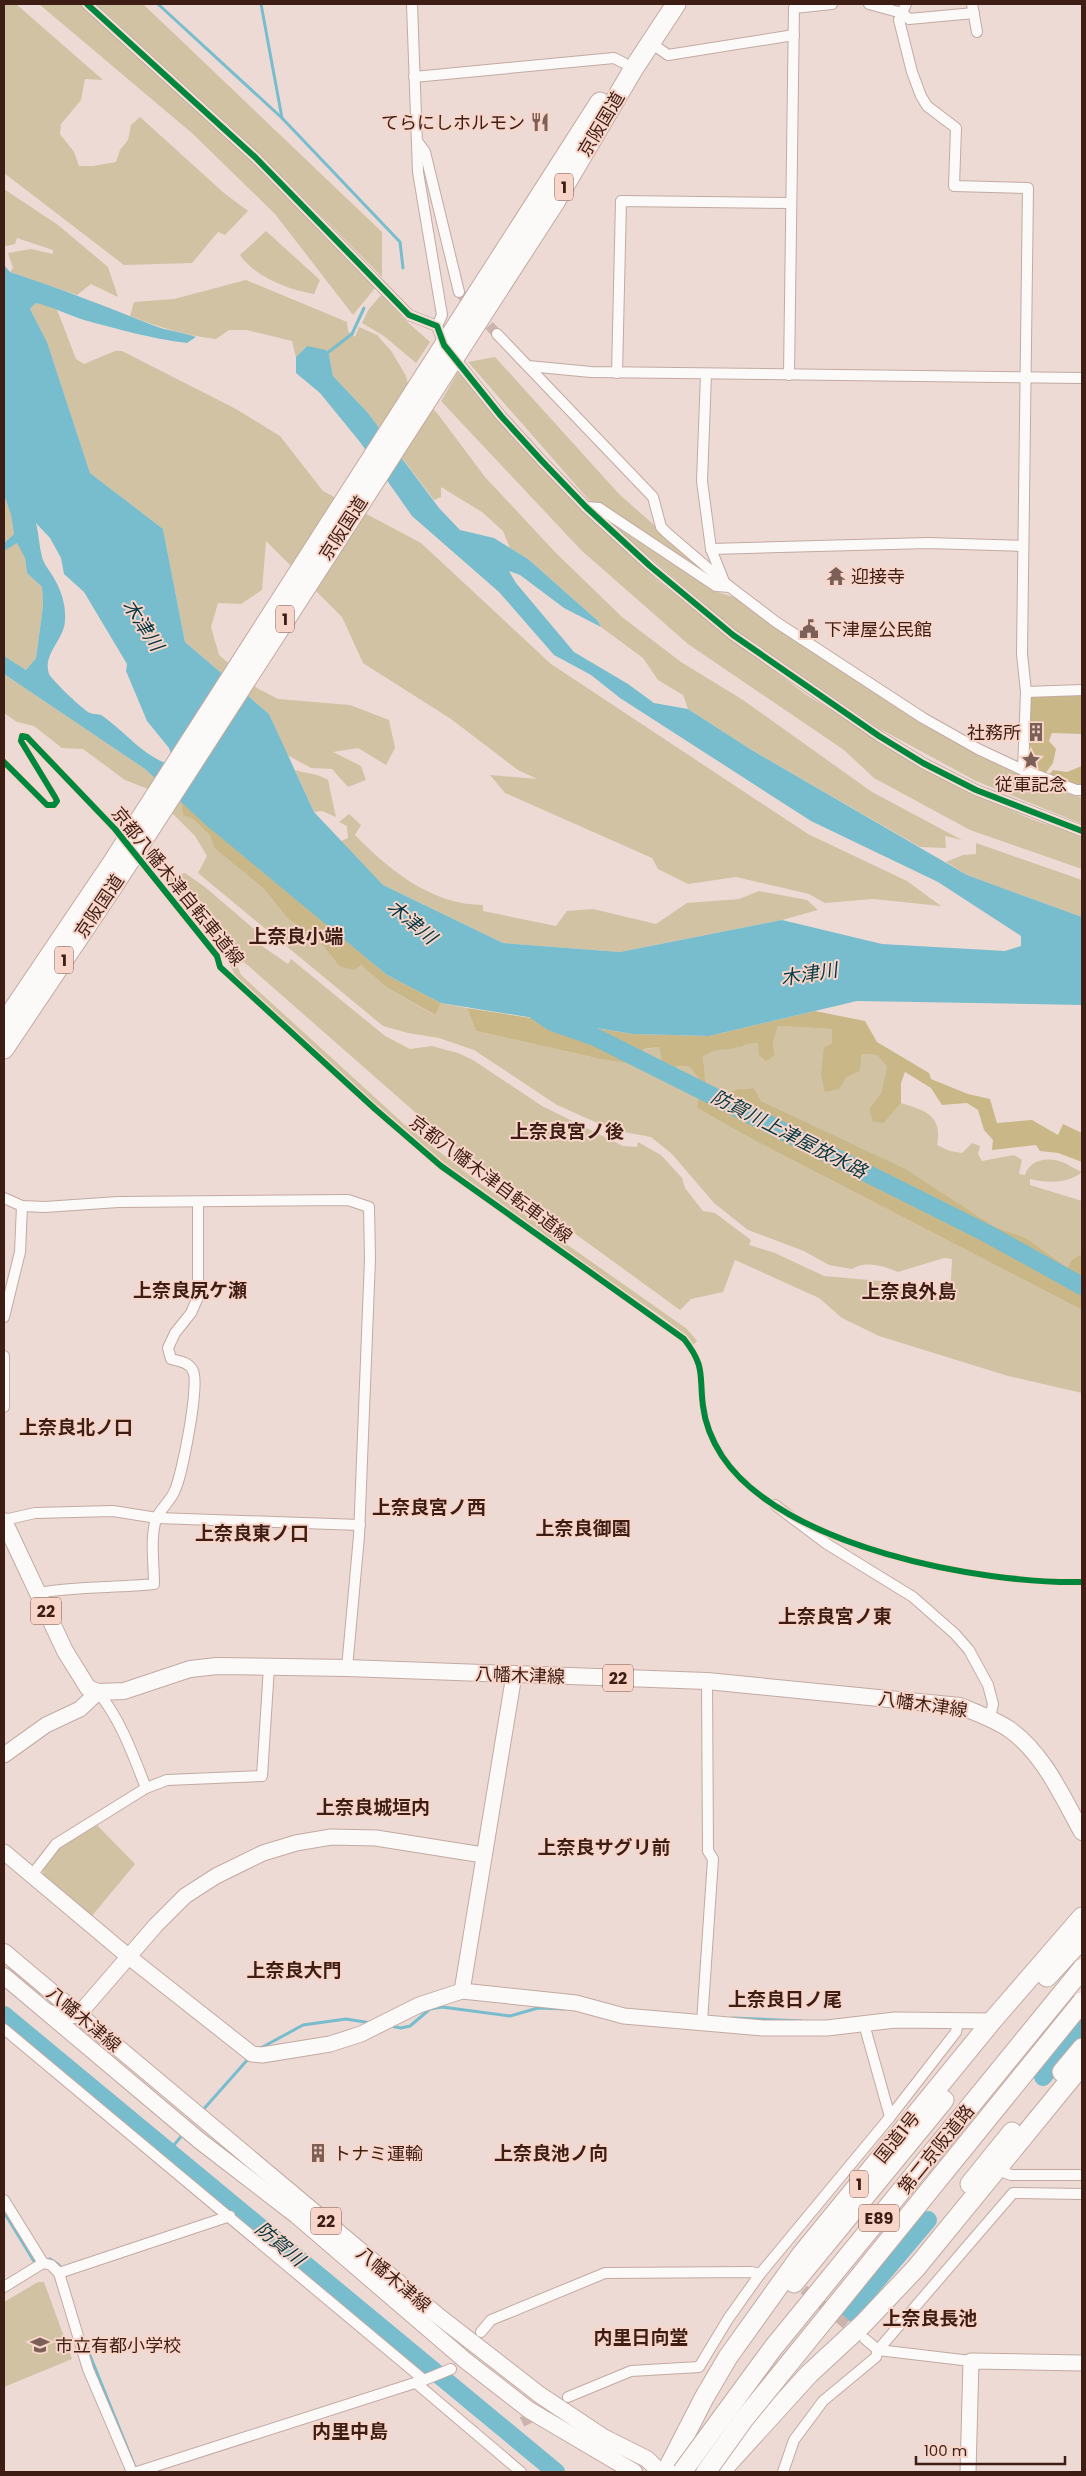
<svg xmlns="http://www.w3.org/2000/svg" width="1086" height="2476" font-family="Poppins,'Noto Sans JP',sans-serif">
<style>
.green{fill:#d0c2a2}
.forest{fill:#c9b788}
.water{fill:#78bdce;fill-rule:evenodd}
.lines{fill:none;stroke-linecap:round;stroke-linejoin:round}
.stream{stroke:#78bdce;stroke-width:3}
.river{stroke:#78bdce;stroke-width:18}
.street-tunnel{stroke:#cbb4ae;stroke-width:10;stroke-dasharray:10 5;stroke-linecap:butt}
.street-casing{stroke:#c2aaa2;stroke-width:12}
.secondary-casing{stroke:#c2aaa2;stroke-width:17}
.primary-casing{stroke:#c2aaa2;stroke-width:18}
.highway-casing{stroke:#c2aaa2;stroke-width:21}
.street{stroke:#fcf9f9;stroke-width:10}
.secondary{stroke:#fcf9f9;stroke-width:15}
.primary{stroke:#fcf9f9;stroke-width:16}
.highway{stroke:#fcf9f9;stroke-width:19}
.highway-bridge-casing{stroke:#c2aaa2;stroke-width:21;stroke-linecap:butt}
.highway-bridge{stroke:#fcf9f9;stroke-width:19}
.cycleway-casing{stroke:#f8d5c9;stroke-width:9}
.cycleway{stroke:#00873e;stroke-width:6}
.labels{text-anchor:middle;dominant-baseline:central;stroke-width:4;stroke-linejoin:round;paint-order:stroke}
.shield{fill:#f8d5c9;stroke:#76554a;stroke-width:1}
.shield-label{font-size:16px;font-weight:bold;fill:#3e1e14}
.poi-label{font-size:18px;fill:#3e1e14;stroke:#f8d5c9;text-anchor:start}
.street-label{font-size:18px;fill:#3e1e14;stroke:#f8d5c9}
.water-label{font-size:19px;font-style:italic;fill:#053843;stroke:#f8d5c9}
.neighbourhood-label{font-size:19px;font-weight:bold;fill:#3e1e14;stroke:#f8d5c9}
</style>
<rect width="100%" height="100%" fill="#eedad4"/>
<g class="green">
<polygon points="4,4 16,4 103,80 85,79 81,100 61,124 60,134 74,152 79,166 93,166 116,162 120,150 128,140 131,125 140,117 224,193 248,211 225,235 218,232 192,263 124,265 4,173"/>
<polygon points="39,4 81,4 193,102 375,288 353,315 275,214 193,134"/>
<polygon points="96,4 143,4 382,232 382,277 262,156"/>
<polygon points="4,189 58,225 108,267 118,297 91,284 77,295 10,272 13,268 8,253 31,249 53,254 53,250 17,238 15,244 6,246 4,244"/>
<path d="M266,231l54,49 -6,14c-25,-4 -59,-17 -74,-39z"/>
<path d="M246,280l101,42 1,9 7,6 4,-10 18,8 15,17 14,24 2,8 29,29 48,64 71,76 66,64 59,45 62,38 129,92 90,48 -17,-4 1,12 -26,-1 -170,-98 -62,-40 -5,-14 -25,-15 -15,-22 -42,-31 -3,-6 -70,-62 -18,-11 -7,-17 -21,-19 -41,-25v10l-7,3 -66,-87 -35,-37 -4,-21 -22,-9 -11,11 -4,-16 -45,-11h-18l-13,9c-29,-3 -58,-12 -86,-23l4,-14 40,-3z"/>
<polygon points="381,295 404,319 430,342 416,363 384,336 362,323 369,309"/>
<polygon points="36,303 56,307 76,359 84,364 115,351 122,351 236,409 280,436 323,491 421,543 551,664 808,834 907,881 941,906 873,899 825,903 809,894 736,877 688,884 658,869 652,858 505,793 490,775 537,779 518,770 451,719 363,663 342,617 266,541 262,590 241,604 218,603 211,627 219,655 257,688 278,699 350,705 389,720 395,748 386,765 358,748 333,752 361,766 366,780 348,787 332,769 311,768 287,755 269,714 185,642 163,529 90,473 47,342 30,309"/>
<polygon points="495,357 619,494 715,579 589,500 468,362"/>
<polygon points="458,372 584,512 659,582 805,694 959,788 1036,821 1082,835 1082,869 970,830 874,778 844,750 688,644 581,550 441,401"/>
<polygon points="4,495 11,515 14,534 4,543"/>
<polygon points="607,521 717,592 740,599 925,726 1008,768 1082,798 1082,824 976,781 880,729 733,628"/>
<polygon points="17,542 25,558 27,573 42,587 43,606 36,658 26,670 4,656 4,551"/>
<path d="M4,674l141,95 36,33 2,13 11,5 16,16 4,12 50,41 23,29 32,23 20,25 22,-1 25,22 48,28 7,-12 26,5 9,23 120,27 63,-11 6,34 10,-9 2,-6 13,1 11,15 -4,26 53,30 332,172v83l-74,-17 -129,-40 -37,-18 -23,-20 -84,-38 -12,32 -32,7 -11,11 -231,-168 -205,-180 -7,3 4,10 164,150 76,59 206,145 10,12 -4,4 -11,-13 -24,-18c-60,-41 -122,-81 -181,-124 -86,-63 -163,-139 -241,-212l-7,-16 -55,-70 -5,-12 2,-4 14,-3 20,14 49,42 5,15 29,20 3,-5 94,77 25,13 22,-3 26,7 15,7 69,46 81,40 14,1 1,-5 23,13 21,23 3,10 18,23 12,2 36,27 -2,5 26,8 49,23 68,6 58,19 2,-42 -8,-1 -46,14c-13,-6 -33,-12 -46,-3l-23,-4 -25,-14 -56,-21 -34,-27 -42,-49 -21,-17 -38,-7 -56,-25 -83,-55 -35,-12 -31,-5 -25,-7 -185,-153 9,-17 -12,-20 -47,-47 -23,-9 -42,-31 -21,-1 -28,-22 -17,-4 -13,-9z"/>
<path d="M295,770c12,4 22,3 33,10l8,37 -14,-6 -8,1z"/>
<path d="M349,814l12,11 -6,10c34,35 77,70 128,70v6l73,15 11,-15 26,-2 63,15 31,-21 52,-4 20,-8 48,9 11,10 -36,10 -162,32 -117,-9 -120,-58 -42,-44 7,-3 -1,-12 -8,-4z"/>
<polygon points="976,843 1082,880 1082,917 967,875 946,862 963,855 976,854"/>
<path d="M778,1026l55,3 -1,14 -8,4v10l14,32 8,-11 14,-7 2,-17 15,1 10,12 -6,26 -12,16 15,14 17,-20c24,7 42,13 36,42l13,6 12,2 10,-10 8,3 -2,8 4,7 32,-6 8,5 -3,14 6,1c4,-14 20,-18 34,-14 8,2 15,8 23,11 -14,12 -35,11 -52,7v6l52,16v54l-14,13 -42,-30 -33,-12 -166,-93 -66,-32 -7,-13 -16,1 -8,3 -3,7 -12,2 -9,-16 -3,-30 14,-7h19l9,-5h14l16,12 -2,-13z"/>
<path d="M95,1823l40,41 -44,53 -48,-42c0,-26 33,-41 52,-52z"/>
<polygon points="38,2282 44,2282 72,2359 4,2387 4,2302"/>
</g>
<g class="forest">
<polygon points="1029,695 1082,695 1082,734 1052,733 1049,741 1056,749 1053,763 1045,774 1029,768 1025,762"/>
<polygon points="1082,766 1082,785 1065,782 1049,775 1053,770 1067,772"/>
<polygon points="181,802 387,975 441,1003 435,1015 386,987 361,965 354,970 339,966 319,941 287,918 264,889 214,848 210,836 194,820 183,815"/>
<path d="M467,1008l166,26 76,2 106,-25 50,10 12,21 52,31 2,6 37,15 22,5 7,24 35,-3 26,15 5,-11 19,9v29l-24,-9 -18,-2 -4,-6 -44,5 1,-10 -9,-10 -6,-20 -11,-7 -25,2 -11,-17 -26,-16 -4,11v20l-17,20 -11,-1 -4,-13 12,-16 6,-26 -10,-12 -15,-1 -2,17 -14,7 -7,11 -14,3 -4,-17 3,-28 8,-4v-14l-54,-3 -5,16 2,13 -9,6 -7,-6 -1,-12c-12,0 -13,3 -23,5 -16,3 -16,-1 -32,8l3,29 9,16 12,-2 3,-7 8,-3 16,-1 7,13 146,69 86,56 33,12 42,30 4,-8 10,-6v56l-332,-172 -53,-30 4,-26 -11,-15 -13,-1 -2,6 -10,9 -6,-34 -15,2 -10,15 -38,-6 -120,-27z"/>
</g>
<path class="water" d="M4,265l6,7c49,16 97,35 145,54 13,5 27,6 41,11l-9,6c-35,-4 -69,-14 -103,-23 -16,-5 -30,-13 -48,-17l-6,6 17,33 43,131 73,56 22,113 84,72 45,98 69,73 120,58 117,9 162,-32 100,24 123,7 16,-5v-10l-83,-54 -127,-61 -191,-123 -29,-23 -37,-20 -55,-63 -87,-76 -52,-74 -40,-49 -24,-20v-16l11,-11 19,4 3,5 4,21 35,37 71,95 21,22 34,8 34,21 70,62 3,6 -37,-19 -44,-33 -11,-4 7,12 58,69 54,32 26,19 34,6 62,40 217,126 115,42v88l-225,-4 -148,35 -76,-2 -192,-31 -54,-28 -180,-149 -62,-57 -141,-95v-18l22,14 10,-12 7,-52 -1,-19 -15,-14 -2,-15 -8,-15 -13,8v-8l10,-9 -3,-19 -7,-20zM36,523l14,15 11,20 3,16 20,18 43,72 -1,7 21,50 22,27 7,18c-30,-6 -48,-32 -72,-49 -4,-4 -9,-2 -14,-4 -7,-3 -38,-33 -41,-39 -7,-20 16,-35 16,-54 1,-13 -3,-28 -10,-40 -4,-8 -11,-15 -13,-23 -3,-11 -3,-23 -6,-34z"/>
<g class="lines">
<g class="stream">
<polyline points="158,4 282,118 400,242 403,268"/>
<polyline points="261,4 282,118"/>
<polyline points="326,354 352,334 364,308"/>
<polyline points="733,2018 802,2021"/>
<polyline points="390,2026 401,2028 410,2026 430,2009 442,2007 510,2016 538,2008 565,2009"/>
<polyline points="259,2049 303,2025 346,2019 371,2023"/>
<polyline points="202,2111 249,2058"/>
<polyline points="169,2151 184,2133"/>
<polyline points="4,2212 35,2263 37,2262"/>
<polyline points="46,2260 50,2259 59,2265 61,2270"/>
<polyline points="85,2343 135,2467"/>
</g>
<g class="river">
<polyline points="532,1008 552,1022 595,1037 988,1234 1082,1286"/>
<polyline points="4,2015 556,2472"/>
<polyline points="1043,2077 1082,2028"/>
<polyline points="850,2312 928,2220"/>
</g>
<g class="street-tunnel">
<polyline points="459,292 497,334"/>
<polyline points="792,2280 858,2334"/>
<polyline points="522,2422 559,2403"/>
</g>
<g class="street-casing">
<g id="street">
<polyline points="87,4 256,158 409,315 437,326 444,345 501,416 541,460 586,507 650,566 733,635 879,736 923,763 976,790 1082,831"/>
<polyline points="412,4 418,172 442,315 437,326"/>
<polyline points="869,4 902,13 909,19 974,13"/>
<polyline points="906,4 899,20 912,72 921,96 927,106 956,128 954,186 1028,188 1022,654 1026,692 1023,770"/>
<polyline points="972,4 977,32"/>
<polyline points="651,43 668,55 794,35"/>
<polyline points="414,77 614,58 624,63"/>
<polyline points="417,141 425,152 459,292"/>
<polyline points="497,334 653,497 661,527 667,533 730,587 776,622 923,718 978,749 1023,770 1076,790 1082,790"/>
<polyline points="528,366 591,372 1082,378"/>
<polyline points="617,373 621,201 791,203"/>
<polyline points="706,374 702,481 711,549 723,579"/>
<polyline points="789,375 794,8 832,4"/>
<polyline points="586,507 599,508 716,586 730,587"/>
<polyline points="711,549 928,543 1023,546"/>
<polyline points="1026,692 1082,690"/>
<polyline points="4,1198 22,1206 45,1207 118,1202 348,1200 369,1207 370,1259 359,1536 347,1668"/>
<polyline points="4,1317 20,1252 22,1206"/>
<polyline points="4,1356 4,1407"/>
<polyline points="775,1505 827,1544 913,1597 955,1634 969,1650 988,1685 993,1704 990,1718"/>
<polyline points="4,1520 35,1513 113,1511 157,1518 360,1525"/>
<path d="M37,1593c39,-7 78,-5 117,-9 0,-20 -4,-46 2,-65 4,-10 15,-18 19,-29 7,-15 25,-106 18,-119 -4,-9 -14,-10 -22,-12l-3,-11 7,-15 16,-20 7,-16v-94"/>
<path d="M98,1692c23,28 35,63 48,96"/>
<polyline points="32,1875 56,1844 146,1788 167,1780 262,1776 269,1667"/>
<polyline points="702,2022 713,1859 708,1851 707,1681"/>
<polyline points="864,2024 890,2117"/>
<polyline points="4,2029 424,2380"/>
<polyline points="998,2170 1011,2175 1082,2175"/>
<polyline points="4,2200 43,2263 51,2265 59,2273 88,2369 132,2472"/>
<polyline points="59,2273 230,2216"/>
<polyline points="4,2287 43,2263"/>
<polyline points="481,2332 491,2320 605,2273 751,2272 760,2274"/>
<polyline points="865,2339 878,2350 971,2361"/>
<polyline points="416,2383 521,2472"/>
<polyline points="568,2397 631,2371 699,2367 728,2319 760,2274 890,2117 956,2032 958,2021"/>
<polyline points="137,2472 424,2380 451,2369"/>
<polyline points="783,2472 794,2440 823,2401 876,2357 878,2350 1013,2193 1082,2194"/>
</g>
</g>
<g class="secondary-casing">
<g id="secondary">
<polyline points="4,1755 46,1725 80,1709 98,1692"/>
<polyline points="4,1852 129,1957 252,2054 262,2055 330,2044 361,2034 419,2005 462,1991 576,2003 624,2016 763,2028 827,2028 895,2020 992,2021"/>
<polyline points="462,1991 514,1675"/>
<polyline points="46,2011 64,2018 79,2014 156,1925 185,1896 216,1876 263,1853 296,1843 331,1837 376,1838 483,1855"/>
<polyline points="968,2472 971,2361 1082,2363"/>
</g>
</g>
<g class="primary-casing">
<g id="primary">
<path d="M4,1521l61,130 23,37 10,4 26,-1 66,-22 27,-3 130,2 360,13 253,25c17,7 34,13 49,23 35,25 53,67 73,103"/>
<polyline points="4,1952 437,2315 540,2395 603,2437 647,2459 660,2472"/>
<polyline points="4,1976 200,2141 296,2215 466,2361 529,2410 634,2472"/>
</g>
</g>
<g class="highway-casing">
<g id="highway">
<polyline points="4,1023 114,860 600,102"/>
<polyline points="4,1049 114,885 555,202 634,68 676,4"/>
<polyline points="1047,1977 1082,1939"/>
<polyline points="1062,2072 1082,2048"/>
<polyline points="970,2184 1012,2132"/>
<polyline points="794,2283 944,2100"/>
<polyline points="666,2472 704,2398 728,2357 801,2255 992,2021 1082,1917"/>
<polyline points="720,2472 809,2374 863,2324 916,2268 1082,2065"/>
</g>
</g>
<use href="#street" class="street"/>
<use href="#secondary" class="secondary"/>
<use href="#primary" class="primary"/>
<use href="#highway" class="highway"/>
<g class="highway-bridge-casing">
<g id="highway-bridge">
<polyline points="682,2472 773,2348 1082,1969"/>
<polyline points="706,2472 744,2419 1082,2002"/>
</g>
</g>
<use href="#highway-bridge" class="highway-bridge"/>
<g class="cycleway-casing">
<g id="cycleway">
<polyline points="87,4 256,158 409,315 437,326 444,345 501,416 541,460 586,507 650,566 733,635 879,736 923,763 976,790 1082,831"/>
<path d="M4,762l43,43h7l3,-4 -2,-4 -34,-56 1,-5 5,1 88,92 102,127 3,11 155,142 66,57 243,173c22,28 15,36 19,67 2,17 10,36 19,50 60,91 258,128 360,126"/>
</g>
</g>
<use href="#cycleway" class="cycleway"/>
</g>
<defs>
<g id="restaurant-bare" transform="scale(1.5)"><path d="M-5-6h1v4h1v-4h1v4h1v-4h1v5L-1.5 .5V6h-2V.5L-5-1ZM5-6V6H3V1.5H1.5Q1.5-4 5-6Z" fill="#7c6057" stroke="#f8d5c9" stroke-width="2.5" paint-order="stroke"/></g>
<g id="temple-bare" transform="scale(1.5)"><path d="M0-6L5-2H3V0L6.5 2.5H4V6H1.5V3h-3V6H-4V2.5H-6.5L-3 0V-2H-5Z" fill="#7c6057" stroke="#f8d5c9" stroke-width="2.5" paint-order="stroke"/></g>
<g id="civic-bare" transform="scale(1.5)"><path d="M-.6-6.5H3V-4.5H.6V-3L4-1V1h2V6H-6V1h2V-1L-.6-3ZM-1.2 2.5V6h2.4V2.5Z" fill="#7c6057" stroke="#f8d5c9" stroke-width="2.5" paint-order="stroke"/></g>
<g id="building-bare" transform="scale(1.5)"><path d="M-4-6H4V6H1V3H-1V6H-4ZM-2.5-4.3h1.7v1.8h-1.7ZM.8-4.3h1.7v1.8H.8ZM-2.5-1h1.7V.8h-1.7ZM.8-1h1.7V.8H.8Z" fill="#7c6057" stroke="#f8d5c9" stroke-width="2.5" paint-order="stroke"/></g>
<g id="sight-bare" transform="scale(1.5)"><path d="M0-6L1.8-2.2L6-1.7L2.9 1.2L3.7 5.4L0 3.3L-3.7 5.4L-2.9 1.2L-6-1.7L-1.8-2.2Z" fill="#7c6057" stroke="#f8d5c9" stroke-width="2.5" paint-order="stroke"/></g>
<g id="school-bare" transform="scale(1.5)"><path d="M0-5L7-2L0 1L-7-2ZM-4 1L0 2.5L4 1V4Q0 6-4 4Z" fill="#7c6057" stroke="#f8d5c9" stroke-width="2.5" paint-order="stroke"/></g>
</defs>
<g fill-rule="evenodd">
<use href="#restaurant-bare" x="540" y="122"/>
<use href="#temple-bare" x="836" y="576"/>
<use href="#civic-bare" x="809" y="629"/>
<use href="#building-bare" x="1036" y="732"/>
<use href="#sight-bare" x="1031" y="760"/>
<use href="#building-bare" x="318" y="2153"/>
<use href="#school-bare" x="40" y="2345"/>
</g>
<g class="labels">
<g class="shield">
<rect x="555" y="173.5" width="18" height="27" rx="4"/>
<rect x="276" y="605.5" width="18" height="27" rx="4"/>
<rect x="55" y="946.5" width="18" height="27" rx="4"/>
<rect x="31" y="1597.5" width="30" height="27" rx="4"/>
<rect x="603" y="1664.5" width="30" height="27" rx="4"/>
<rect x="850" y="2170.5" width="18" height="27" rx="4"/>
<rect x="859" y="2204.5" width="40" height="27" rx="4"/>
<rect x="311" y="2207.5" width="30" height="27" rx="4"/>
</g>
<g class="shield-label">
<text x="564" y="187">1</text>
<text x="285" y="619">1</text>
<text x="64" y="960">1</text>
<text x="46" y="1611">22</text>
<text x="618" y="1678">22</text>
<text x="859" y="2184">1</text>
<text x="879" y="2218">E89</text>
<text x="326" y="2221">22</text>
</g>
<g class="poi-label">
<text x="525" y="122" text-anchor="end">てらにしホルモン</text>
<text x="851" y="576">迎接寺</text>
<text x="824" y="629">下津屋公民館</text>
<text x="1021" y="732" text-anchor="end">社務所</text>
<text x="1031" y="784" text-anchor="middle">従軍記念</text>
<text x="333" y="2153">トナミ運輸</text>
<text x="55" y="2345">市立有都小学校</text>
</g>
<g class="street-label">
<text transform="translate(601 124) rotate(-59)">京阪国道</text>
<text transform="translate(343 528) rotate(-57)">京阪国道</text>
<text transform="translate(178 886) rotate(51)">京都八幡木津自転車道線</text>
<text transform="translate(99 906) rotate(-56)">京阪国道</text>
<text transform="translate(491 1179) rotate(37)">京都八幡木津自転車道線</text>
<text transform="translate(520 1675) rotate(2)">八幡木津線</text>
<text transform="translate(923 1704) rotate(8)">八幡木津線</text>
<text transform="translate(84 2019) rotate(40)">八幡木津線</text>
<text transform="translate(897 2137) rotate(-51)">国道1号</text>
<text transform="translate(936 2149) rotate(-51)">第二京阪道路</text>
<text transform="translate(394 2279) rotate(40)">八幡木津線</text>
</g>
<g class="water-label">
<text transform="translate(143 625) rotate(57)">木津川</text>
<text transform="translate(412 922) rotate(40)">木津川</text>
<text transform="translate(809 974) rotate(-9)">木津川</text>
<text transform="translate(789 1134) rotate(27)">防賀川上津屋放水路</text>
<text transform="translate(280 2244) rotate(40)">防賀川</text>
</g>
<g class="neighbourhood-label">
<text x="296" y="936">上奈良小端</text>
<text x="567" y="1131">上奈良宮ノ後</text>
<text x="190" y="1290">上奈良尻ケ瀬</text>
<text x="909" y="1291">上奈良外島</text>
<text x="76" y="1427">上奈良北ノ口</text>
<text x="429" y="1507">上奈良宮ノ西</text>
<text x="583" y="1528">上奈良御園</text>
<text x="252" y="1533">上奈良東ノ口</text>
<text x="835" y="1616">上奈良宮ノ東</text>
<text x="373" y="1807">上奈良城垣内</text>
<text x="604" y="1847">上奈良サグリ前</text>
<text x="294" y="1970">上奈良大門</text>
<text x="785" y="1999">上奈良日ノ尾</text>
<text x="551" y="2153">上奈良池ノ向</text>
<text x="930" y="2318">上奈良長池</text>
<text x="641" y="2337">内里日向堂</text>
<text x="350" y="2431">内里中島</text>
</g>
</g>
<rect width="1086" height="2476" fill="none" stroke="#3e1e14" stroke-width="10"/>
<path d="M916 2456v8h149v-8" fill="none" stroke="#3e1e14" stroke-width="2.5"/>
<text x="924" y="2456" font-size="15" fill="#3e1e14" stroke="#f8d5c9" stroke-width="4" paint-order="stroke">100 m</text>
</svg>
